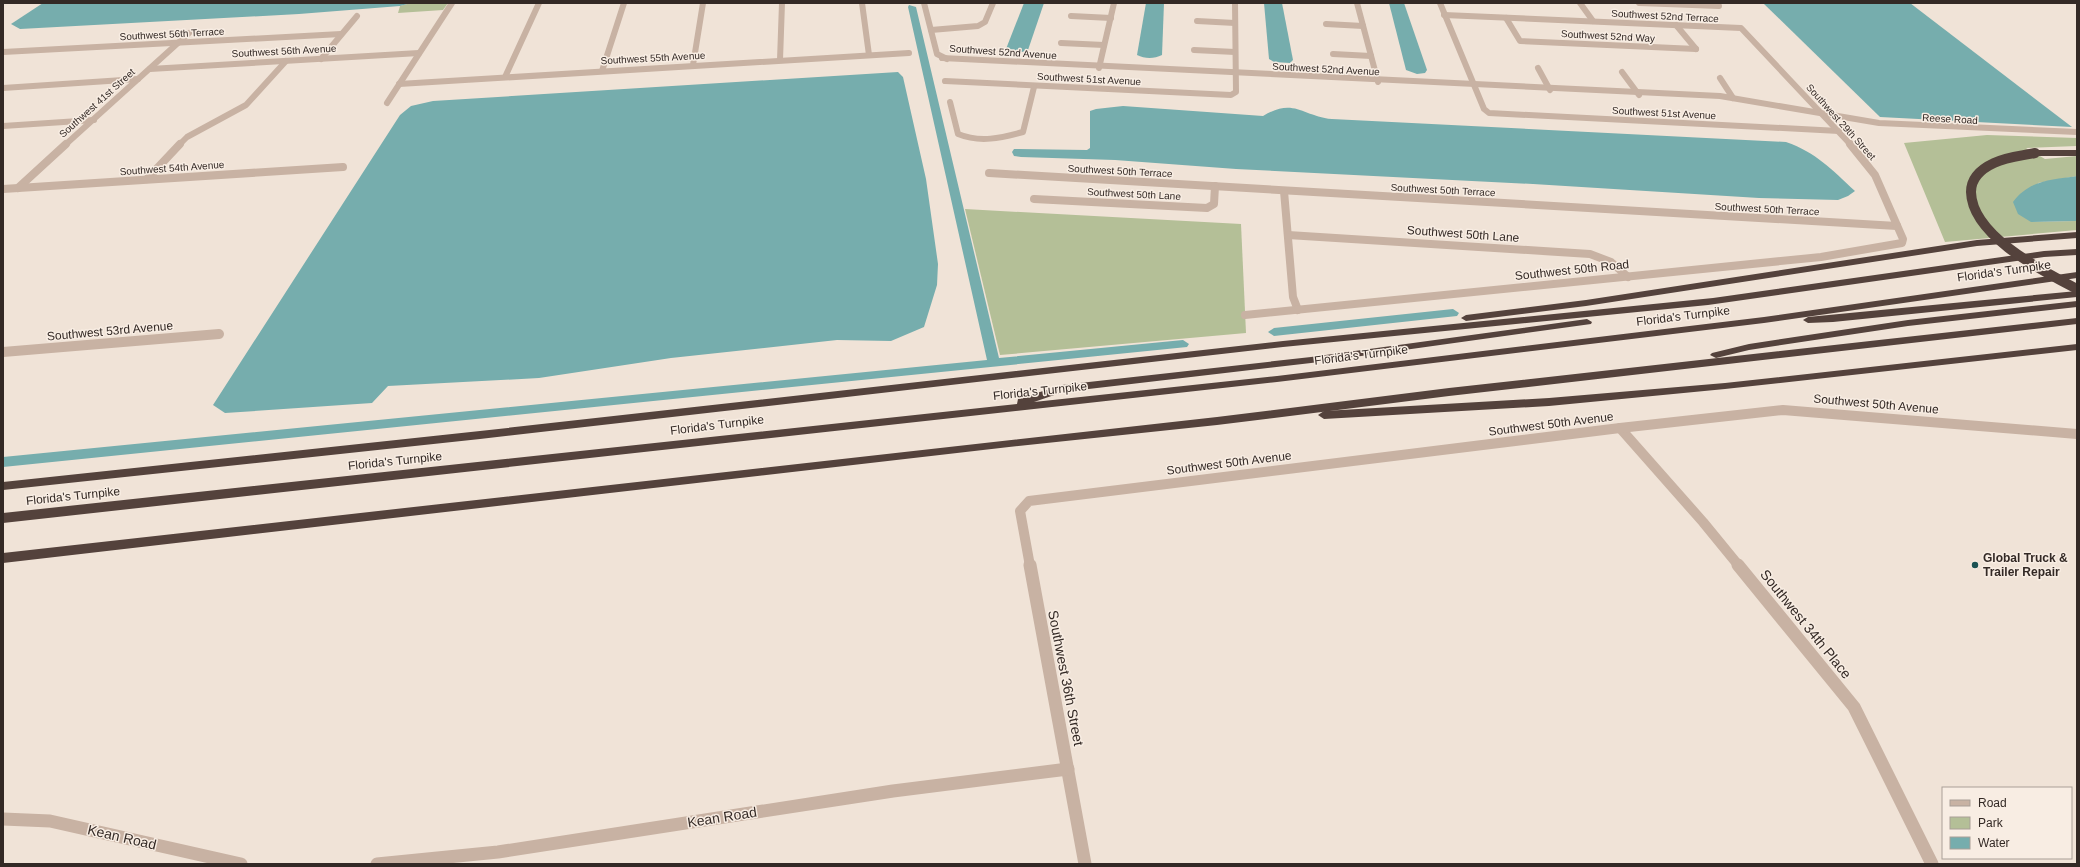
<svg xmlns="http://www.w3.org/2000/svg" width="2080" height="867" font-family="Helvetica,sans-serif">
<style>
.green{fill:#b4bf97}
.water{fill:#76adad}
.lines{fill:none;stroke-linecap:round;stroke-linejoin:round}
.canal{fill:#76adad;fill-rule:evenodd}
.street-far3{stroke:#c8b2a3;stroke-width:6}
.street-far2{stroke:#c8b2a3;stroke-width:8}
.street-far1{stroke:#c8b2a3;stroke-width:10}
.street{stroke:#c8b2a3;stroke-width:13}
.highway{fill:#54423c;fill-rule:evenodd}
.highway-bridge{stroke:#54423c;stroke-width:10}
.poi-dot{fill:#1b5354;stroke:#f8ede3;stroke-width:1.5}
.labels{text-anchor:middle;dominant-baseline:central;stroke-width:3;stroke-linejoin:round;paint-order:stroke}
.far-street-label{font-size:10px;fill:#332925;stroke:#f8ede3}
.street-label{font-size:12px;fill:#332925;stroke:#f8ede3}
.poi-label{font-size:12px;font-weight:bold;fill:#332925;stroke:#f8ede3;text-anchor:start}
.near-street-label{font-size:14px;fill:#332925;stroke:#f8ede3}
</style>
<rect width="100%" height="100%" fill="#f0e3d7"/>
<g class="green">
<polygon points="411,3 448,3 443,10 398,13 400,6"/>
<polygon points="1987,135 2077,138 2077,146 2026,148 2045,159 2077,156 2077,176 2038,183 2031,222 2077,221 2077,230 1945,242 1904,143"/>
<polygon points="965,209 1241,224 1246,333 1000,355"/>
</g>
<g class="water">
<polygon points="43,3 411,3 400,6 299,14 20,29 11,24"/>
<polygon points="1024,3 1044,3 1028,50 1022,52 1007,52 1006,49"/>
<path d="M1146,3h18l-2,52c-8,4 -17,4 -25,0z"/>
<polygon points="1264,3 1282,3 1293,60 1290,63 1274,62 1269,59"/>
<polygon points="1389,3 1404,3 1427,70 1425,73 1417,74 1406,70"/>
<polygon points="1763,3 1910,3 2072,127 1880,117"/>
<polygon points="898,72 903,77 926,179 938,264 937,285 924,327 891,341 837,340 671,358 539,378 388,386 372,403 225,413 213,405 400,115 411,106 433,101"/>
<path d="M1123,106l140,10c31,-19 39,0 69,3l454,23c31,11 45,27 69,49l-7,5 -10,4 -79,-2 -226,-14 -297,-15 -121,-9 -94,-3 -7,-1 -2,-4 2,-3h4l69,1 3,-2v-37l6,-2z"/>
<path d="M2077,176v45l-46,1 -13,-8 -5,-12c16,-22 38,-22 64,-26z"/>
</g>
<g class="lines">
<g class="canal">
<polygon points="909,5 916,7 999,358 1183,340 1189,344 1187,347 3,467 3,457 987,360 908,7"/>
<polygon points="1453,309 1459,313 1457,316 1274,336 1268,332 1274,328"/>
</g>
<g class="street-far3">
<polyline points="862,3 869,55"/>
<polyline points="924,3 937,54 947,59"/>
<polyline points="1357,3 1378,82"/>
<polyline points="1440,3 1484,109 1489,113 1839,131"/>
<polyline points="1580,3 1593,21"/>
<polyline points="1639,3 1719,6"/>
<polyline points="1444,15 1741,28 1851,145"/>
<polyline points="1071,16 1111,18"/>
<polyline points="1506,18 1520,41 1696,49"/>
<polyline points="1197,21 1235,23"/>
<polyline points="1326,24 1363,26"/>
<polyline points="1676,25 1696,49"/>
<polyline points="931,30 978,26 985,22 993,3"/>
<polyline points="1061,43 1104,45"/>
<polyline points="1194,50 1235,52"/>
<polyline points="3,52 341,34"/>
<polyline points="1333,54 1371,56"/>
<polyline points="942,58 1720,96 1879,123 2077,132"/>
<polyline points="321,59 357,16"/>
<polyline points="780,60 782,3"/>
<polyline points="693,65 703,3"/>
<polyline points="1099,68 1114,3"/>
<polyline points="1538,68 1550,90"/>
<polyline points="150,69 419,53"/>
<polyline points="602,71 624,3"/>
<polyline points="1622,72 1639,95"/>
<polyline points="505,77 539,3"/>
<polyline points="1720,78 1733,98"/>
<polyline points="945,81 1231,95 1236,92 1235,3"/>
<polyline points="399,84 909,53"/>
<polyline points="3,88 138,79"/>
<path d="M950,102l8,32c22,9 43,4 65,-2l11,-45"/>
<polyline points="387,103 452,3"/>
<polyline points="3,126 94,120"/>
<polyline points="65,145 189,33"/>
<polyline points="179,145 187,137 246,105 286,61"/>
</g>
<g class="street-far2">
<polyline points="989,173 1897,226"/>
<polyline points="147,179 180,144"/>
<polyline points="18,188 66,144"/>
<polyline points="3,189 343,167"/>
<polyline points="1284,191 1293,297 1298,310"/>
<polyline points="1034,199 1207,208 1214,204 1215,186"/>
<polyline points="1288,235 1590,254 1611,262 1628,277"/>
<polyline points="1245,315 1821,257 1902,243 1903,239 1875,175 1850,144"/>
</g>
<g class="street-far1">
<polyline points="3,352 219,334"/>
<polyline points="1620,428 1703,522 1739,566"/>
<polyline points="1030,566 1020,511 1029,501 1620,428 1783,410 2077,434"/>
</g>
<g class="street">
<polyline points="1030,565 1085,864"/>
<polyline points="1738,565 1854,707 1932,864"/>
<polyline points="3,819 50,821 241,864"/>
<polyline points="377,864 498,852 893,791 1068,769"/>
</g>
<g class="highway">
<polygon points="2077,150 2077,156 2035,156 2031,153 2035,150"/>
<polygon points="2077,232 2077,238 1977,246 1586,306 1466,321 1461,318 1466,315 1586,300 1977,240"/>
<polygon points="2077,249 2077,255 2044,257 1708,305 1283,347 480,439 3,490 3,482 480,431 1283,341 1713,298 2044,251"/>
<polygon points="2077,272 2077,278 1764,323 1277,382 3,523 3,513 1017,404 1018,399 1062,385 1311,357 1587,319 1592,322 1591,324 1311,363 1063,392 1034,402 1277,376 1764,317"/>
<polygon points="2077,291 2077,297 1833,322 1808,323 1803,320 1808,317"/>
<polygon points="2077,301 2077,307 1908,326 1749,350 1716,358 1710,355 1712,353 1749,344 1908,320"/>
<polygon points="2077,318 2077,324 1449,396 1217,425 1009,447 3,563 3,553 1217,417 1449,388"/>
<polygon points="2077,344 2077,350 1725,389 1549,406 1324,419 1318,415 1324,411 1549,398 1725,383"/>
</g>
<path class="highway-bridge" d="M2035,153c-14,3 -28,4 -41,10 -13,6 -23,15 -23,29 1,44 72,79 106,97"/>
</g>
<circle class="poi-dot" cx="1975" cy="565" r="4"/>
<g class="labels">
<g class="far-street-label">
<text transform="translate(1665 16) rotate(3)">Southwest 52nd Terrace</text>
<text transform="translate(172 34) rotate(-3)">Southwest 56th Terrace</text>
<text transform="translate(1608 36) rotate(3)">Southwest 52nd Way</text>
<text transform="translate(284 51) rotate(-3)">Southwest 56th Avenue</text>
<text transform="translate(1003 52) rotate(4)">Southwest 52nd Avenue</text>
<text transform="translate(653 58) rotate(-3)">Southwest 55th Avenue</text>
<text transform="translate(1326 69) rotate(3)">Southwest 52nd Avenue</text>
<text transform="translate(1089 79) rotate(3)">Southwest 51st Avenue</text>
<text transform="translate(97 103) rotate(-42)">Southwest 41st Street</text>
<text transform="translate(1664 113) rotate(3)">Southwest 51st Avenue</text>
<text transform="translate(1950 119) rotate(3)">Reese Road</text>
<text transform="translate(1841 122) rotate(48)">Southwest 29th Street</text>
<text transform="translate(172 168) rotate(-4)">Southwest 54th Avenue</text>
<text transform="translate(1120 171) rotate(3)">Southwest 50th Terrace</text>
<text transform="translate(1443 190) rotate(3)">Southwest 50th Terrace</text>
<text transform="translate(1134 194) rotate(3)">Southwest 50th Lane</text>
<text transform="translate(1767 209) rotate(3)">Southwest 50th Terrace</text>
</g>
<g class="street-label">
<text transform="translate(1463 234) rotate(4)">Southwest 50th Lane</text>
<text transform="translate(1572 270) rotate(-6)">Southwest 50th Road</text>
<text transform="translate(2004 271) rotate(-8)">Florida's Turnpike</text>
<text transform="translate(1683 316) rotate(-7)">Florida's Turnpike</text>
<text transform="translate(110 331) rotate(-5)">Southwest 53rd Avenue</text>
<text transform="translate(1361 355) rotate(-7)">Florida's Turnpike</text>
<text transform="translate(1040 391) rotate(-6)">Florida's Turnpike</text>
<text transform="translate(1876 404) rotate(5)">Southwest 50th Avenue</text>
<text transform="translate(1551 424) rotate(-7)">Southwest 50th Avenue</text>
<text transform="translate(717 425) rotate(-7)">Florida's Turnpike</text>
<text transform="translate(395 461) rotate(-6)">Florida's Turnpike</text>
<text transform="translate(1229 463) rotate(-7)">Southwest 50th Avenue</text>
<text transform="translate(73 496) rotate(-6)">Florida's Turnpike</text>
</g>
<g class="poi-label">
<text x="1983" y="558">Global Truck &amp;<tspan x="1983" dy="14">Trailer Repair</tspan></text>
</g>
<g class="near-street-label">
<text transform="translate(1806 624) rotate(51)">Southwest 34th Place</text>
<text transform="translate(1066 678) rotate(79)">Southwest 36th Street</text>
<text transform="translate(722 817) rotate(-9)">Kean Road</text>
<text transform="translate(122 837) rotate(13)">Kean Road</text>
</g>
</g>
<rect width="2080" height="867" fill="none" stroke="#332925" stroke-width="8"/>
<rect x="1942" y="787" width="130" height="72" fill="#f8ede3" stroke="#a99f97"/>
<rect x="1950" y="800" width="20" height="6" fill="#c8b2a3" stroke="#a99f97"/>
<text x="1978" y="807" font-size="12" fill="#332925">Road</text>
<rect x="1950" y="817" width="20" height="12" fill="#b4bf97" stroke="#a99f97"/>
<text x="1978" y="827" font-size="12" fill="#332925">Park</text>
<rect x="1950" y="837" width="20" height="12" fill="#76adad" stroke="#a99f97"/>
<text x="1978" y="847" font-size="12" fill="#332925">Water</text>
</svg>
